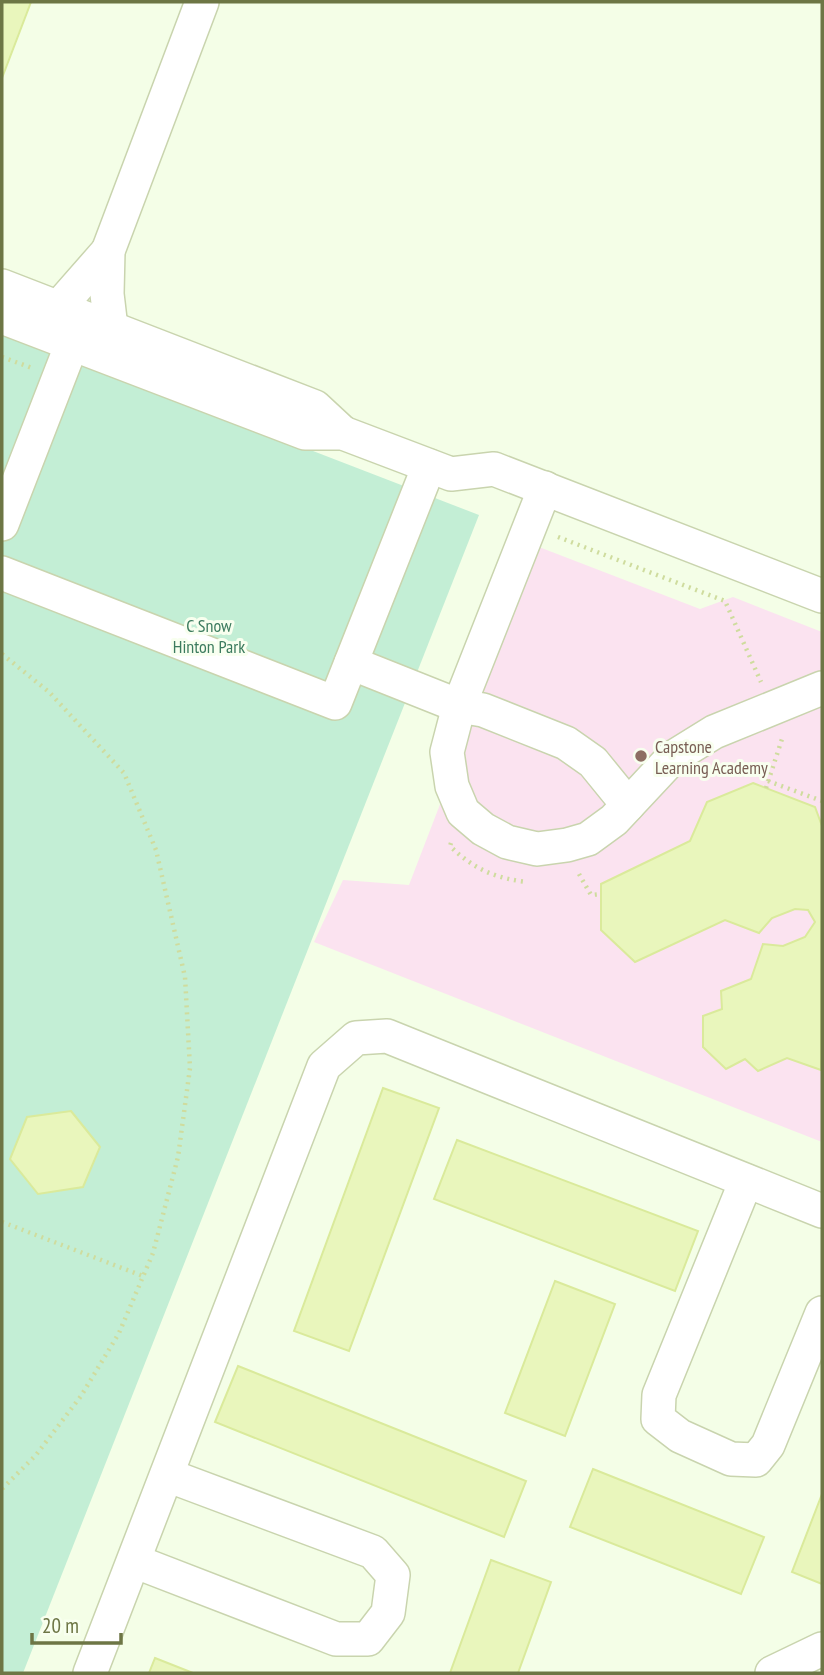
<svg xmlns="http://www.w3.org/2000/svg" width="824" height="1675" font-family="'PT Sans Narrow',sans-serif">
<style>
.education{fill:#fbe3f0}
.green{fill:#c3eed5}
.building{fill:#e9f6bc;stroke:#daea9b;stroke-width:2}
.lines{fill:none;stroke-linecap:round;stroke-linejoin:round}
.minor-casing{stroke:#c9d4ae;stroke-width:36}
.path{stroke:#cfdc9e;stroke-width:4.5;stroke-dasharray:2 5;stroke-linecap:butt}
.minor{stroke:#fff;stroke-width:33}
.education-dot{fill:#8d6e63;stroke:#f8ffef;stroke-width:2.5}
.labels{text-anchor:middle;dominant-baseline:central;stroke-width:6;stroke-linejoin:round;paint-order:stroke}
.park-label{font-size:18px;fill:#3c7b5e;stroke:#f8ffef}
.education-label{font-size:18px;fill:#785e54;stroke:#f8ffef;text-anchor:start}
</style>
<rect width="100%" height="100%" fill="#f4fee7"/>
<polygon class="education" points="539,547 700,609 733,597 822,632 822,1142 314,942 343,880 409,885"/>
<polygon class="green" points="2,331 479,515 23,1673 2,1673"/>
<g class="building">
<polygon points="2,2 31,2 2,78"/>
<polygon points="753,783 815,807 822,826 821,1070 787,1058 758,1071 745,1059 726,1069 703,1047 703,1016 722,1009 721,991 751,979 763,944 783,946 805,937 815,922 808,910 795,909 772,918 759,933 725,920 635,962 601,930 601,884 690,841 707,802"/>
<polygon points="383,1088 439,1108 349,1351 294,1331"/>
<polygon points="71,1111 100,1147 83,1187 38,1194 10,1159 27,1117"/>
<polygon points="457,1140 698,1231 675,1291 434,1199"/>
<polygon points="555,1281 615,1304 565,1436 505,1413"/>
<polygon points="238,1366 526,1481 504,1537 215,1422"/>
<polygon points="593,1469 764,1537 741,1594 570,1527"/>
<polygon points="822,1494 822,1584 792,1572"/>
<polygon points="491,1560 551,1582 518,1673 450,1673"/>
<polygon points="155,1658 193,1673 149,1673"/>
</g>
<g class="lines">
<g class="minor-casing">
<g id="minor">
<polyline points="2,286 315,407 343,433"/>
<polyline points="58,308 108,251"/>
<polyline points="2,317 305,433 343,433 451,474 494,469 822,596"/>
<polyline points="111,328 107,294 108,251 202,2"/>
<polyline points="545,488 459,706 447,752 452,786 463,812 483,829 507,842 537,849 567,845 588,839 614,820 672,758 714,732 822,688"/>
<polyline points="2,524 80,323"/>
<polyline points="2,573 335,703 429,466"/>
<polyline points="351,663 459,706 483,710 566,743 593,762 628,805"/>
<polyline points="746,1181 659,1395 658,1419 680,1436 731,1459 756,1460 768,1445 822,1313"/>
<polyline points="134,1561 336,1639 368,1639 388,1613 393,1575 373,1552 167,1475"/>
<polyline points="90,1673 324,1066 356,1038 387,1036 822,1211"/>
<polyline points="772,1673 822,1649"/>
</g>
</g>
<g class="path">
<polyline points="2,357 32,368"/>
<polyline points="558,537 725,601 761,682"/>
<polyline points="2,654 49,692 124,773 156,850 185,977 190,1068 178,1157 153,1253 119,1333 81,1396 36,1455 2,1489"/>
<polyline points="768,781 822,801"/>
<polyline points="766,788 782,739"/>
<path d="M451,843l-1,3c23,23 47,33 78,36"/>
<polyline points="579,874 591,895 601,894"/>
<polyline points="2,1222 143,1276"/>
</g>
<use href="#minor" class="minor"/>
</g>
<circle class="education-dot" cx="641" cy="756" r="7"/>
<g class="labels">
<g class="park-label">
<text x="209" y="625">C Snow<tspan x="209" dy="21">Hinton Park</tspan></text>
</g>
<g class="education-label">
<text x="655" y="746">Capstone<tspan x="655" dy="21">Learning Academy</tspan></text>
</g>
</g>
<rect width="824" height="1675" fill="none" stroke="#6d7645" stroke-width="7"/>
<path d="M32 1633v10h89v-10" fill="none" stroke="#6d7645" stroke-width="3.5"/>
<text x="42" y="1633" font-size="21" fill="#6d7645" stroke="#f8ffef" stroke-width="5" paint-order="stroke">20 m</text>
</svg>
